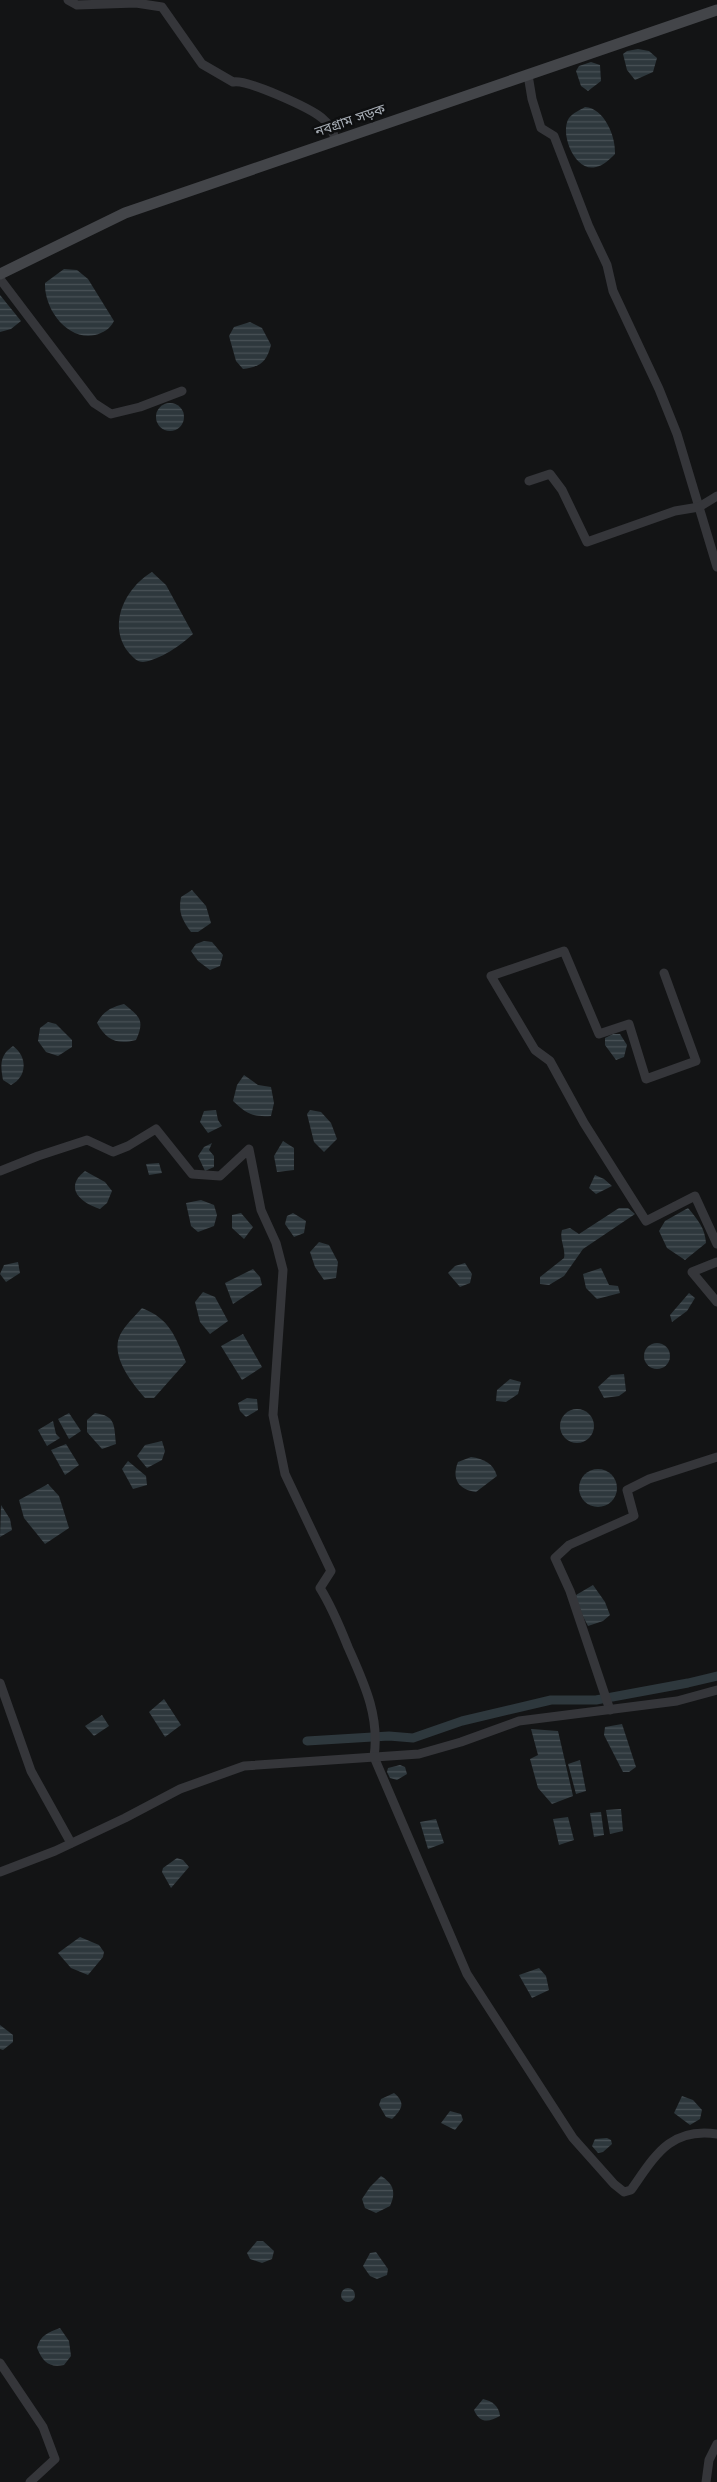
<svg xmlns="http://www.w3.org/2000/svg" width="717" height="2482" font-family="'DejaVu Sans','Noto Sans Bengali',sans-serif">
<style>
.water{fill:url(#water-rules)}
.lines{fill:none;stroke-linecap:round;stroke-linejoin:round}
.canal{stroke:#2e383d;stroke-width:9}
.minor{stroke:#35363a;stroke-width:9}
.secondary{stroke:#434549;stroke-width:11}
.labels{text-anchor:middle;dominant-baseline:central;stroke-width:5;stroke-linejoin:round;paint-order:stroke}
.street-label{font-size:14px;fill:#a6acb4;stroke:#0e0f10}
</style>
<defs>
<pattern id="water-rules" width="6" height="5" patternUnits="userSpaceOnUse" patternTransform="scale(1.25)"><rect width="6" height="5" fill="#2e383d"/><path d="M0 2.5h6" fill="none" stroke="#495257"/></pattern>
</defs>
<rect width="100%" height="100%" fill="#131415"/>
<g class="water">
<polygon points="638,49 649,51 657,58 653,72 635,80 627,70 623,54 627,51"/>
<polygon points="591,62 600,65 601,81 588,91 581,86 576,71 579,66"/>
<path d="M585,107c19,1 31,29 30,47 -5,5 -12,12 -19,13 -21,6 -37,-34 -27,-49 4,-5 11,-8 16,-11z"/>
<path d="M64,269l13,1 11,9 26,42c-4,8 -11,12 -19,14 -28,6 -51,-26 -50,-52z"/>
<polygon points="0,295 21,321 11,329 0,332"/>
<path d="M250,322l12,6 9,17c-5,18 -10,21 -28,24l-7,-8 -7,-25 5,-9z"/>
<circle cx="170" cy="417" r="14"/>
<path d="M152,572l14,13 27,49c-12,11 -33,26 -50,28 -6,0 -9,-4 -13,-8 -24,-28 -5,-66 22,-82z"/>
<path d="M192,890l14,16 5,17 -13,9h-7c-9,-12 -13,-20 -10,-35z"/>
<polygon points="204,941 212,942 223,955 220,966 210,970 198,961 191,951 196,944"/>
<path d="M124,1004c16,13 21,16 12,36 -19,5 -30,0 -39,-17 6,-12 15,-16 27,-19z"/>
<polygon points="48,1022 56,1024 72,1040 72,1047 58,1056 46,1052 38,1041 40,1028"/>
<polygon points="613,1034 620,1034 627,1045 624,1057 616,1060 605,1045 605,1038"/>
<path d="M13,1046c15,11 14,31 -2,39l-8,-5c-3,-16 -3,-25 10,-34z"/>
<path d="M244,1075l14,10 13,2 3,16 -3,13c-19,1 -24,-2 -38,-15l4,-16z"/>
<polygon points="216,1110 218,1120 222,1126 208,1133 200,1122 204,1111"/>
<polygon points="310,1110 321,1112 331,1123 337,1139 324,1152 314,1142 307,1114"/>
<polygon points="283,1141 294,1148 294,1170 277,1172 274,1156"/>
<polygon points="212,1143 209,1150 214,1156 214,1167 205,1171 198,1156 204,1147"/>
<polygon points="159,1163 162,1173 149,1175 146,1164"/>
<path d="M85,1171l20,11 7,9 -5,12 -7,6c-19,-6 -37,-21 -15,-38z"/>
<polygon points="595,1175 604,1179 612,1186 596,1194 589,1188"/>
<polygon points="201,1200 214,1205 217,1215 214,1226 198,1232 191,1226 186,1203"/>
<path d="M619,1208h9l7,6 -52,35 -19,27 -15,9 -9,-1v-7l24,-19c2,-10 -5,-18 -2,-28l8,-2 9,6z"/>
<path d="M688,1208c10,12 17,20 18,35l-21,17 -18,-12 -8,-17 6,-10z"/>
<polygon points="241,1213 253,1227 244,1239 232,1228 232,1215"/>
<polygon points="293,1213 306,1221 304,1233 294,1237 285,1224 287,1216"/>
<polygon points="319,1242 329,1245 338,1262 336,1278 324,1280 315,1267 310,1252"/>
<polygon points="18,1262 20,1273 6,1282 0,1274 4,1265"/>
<polygon points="465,1263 472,1274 470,1283 460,1287 448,1273 455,1266"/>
<polygon points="601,1268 609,1285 618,1286 620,1293 597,1299 586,1288 583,1274"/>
<polygon points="253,1269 260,1277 262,1285 233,1304 225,1283"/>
<polygon points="203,1292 215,1297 228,1321 210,1334 200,1322 195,1302"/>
<polygon points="689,1293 695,1298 687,1311 672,1322 670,1315"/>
<path d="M142,1308c28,11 33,28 44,54l-32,36h-9c-13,-15 -35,-42 -25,-63 5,-10 15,-19 22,-27z"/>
<polygon points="243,1334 262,1367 242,1380 221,1346"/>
<circle cx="657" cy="1356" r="13"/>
<polygon points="624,1374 626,1391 619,1396 604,1398 598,1387 611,1375"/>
<polygon points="510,1379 521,1382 518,1394 506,1402 496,1401 497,1390"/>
<polygon points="247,1398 257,1399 258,1410 246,1417 240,1411 238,1403"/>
<circle cx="577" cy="1426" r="17"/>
<polygon points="69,1413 81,1431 69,1439 58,1419"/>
<path d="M95,1413c21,3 19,12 21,31l-14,5 -15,-17v-12z"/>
<polygon points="53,1421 56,1434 60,1438 47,1446 38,1430"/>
<polygon points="162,1441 165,1451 162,1460 147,1468 137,1456 145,1445"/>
<polygon points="66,1444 79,1465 65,1475 51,1450"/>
<path d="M471,1457c13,2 22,6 26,19l-21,16c-17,-2 -25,-13 -18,-30z"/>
<polygon points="128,1461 146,1476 147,1485 133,1489 122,1469"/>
<circle cx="598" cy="1488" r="19"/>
<polygon points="48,1484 59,1496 69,1528 45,1544 24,1518 19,1500"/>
<polygon points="1,1505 10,1519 12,1530 0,1537"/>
<polygon points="593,1585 605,1602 610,1615 603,1621 588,1626 578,1607 576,1595"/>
<polygon points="164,1699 181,1725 165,1737 149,1712"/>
<polygon points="102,1715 109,1726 94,1736 85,1726"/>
<polygon points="622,1724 636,1767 629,1772 623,1772 604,1735 605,1727"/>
<polygon points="531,1729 558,1731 573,1796 552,1804 538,1788 530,1759 538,1755"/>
<polygon points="580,1760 586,1791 576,1794 568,1764"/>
<polygon points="400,1765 405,1767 407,1774 397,1780 390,1778 387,1772 388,1768"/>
<polygon points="621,1809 623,1831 610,1834 606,1810"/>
<polygon points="601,1812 604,1835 594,1837 590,1813"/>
<polygon points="568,1817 574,1840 559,1845 553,1819"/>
<polygon points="436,1819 444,1843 428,1849 420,1822"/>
<polygon points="177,1858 183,1860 189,1867 171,1888 162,1872 163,1868"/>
<polygon points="80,1937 99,1945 104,1952 103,1957 88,1975 71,1968 58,1953"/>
<polygon points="539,1968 546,1976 549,1990 532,1998 519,1975"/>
<polygon points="0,2025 13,2035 13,2042 3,2050 0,2049"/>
<path d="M394,2093c12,10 8,16 -2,26l-6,-2 -7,-12 2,-6z"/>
<polygon points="682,2096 693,2100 702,2110 700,2119 690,2125 674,2113"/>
<polygon points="450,2111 461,2114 463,2120 455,2130 441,2123"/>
<polygon points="607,2138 611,2140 612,2144 603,2152 598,2153 592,2146 595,2139"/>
<path d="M381,2176c13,8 15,17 9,30l-14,7 -11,-5 -3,-9 8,-12z"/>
<polygon points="257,2241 263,2241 274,2251 272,2259 262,2263 250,2259 247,2253"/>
<polygon points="376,2252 388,2269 387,2275 377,2279 370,2276 363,2266 370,2253"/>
<circle cx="348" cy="2295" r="7"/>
<path d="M60,2328l9,13 2,15 -7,9c-15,3 -21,-3 -27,-17 3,-13 12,-16 23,-20z"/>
<path d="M483,2399c9,2 16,7 17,17 -11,6 -20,8 -26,-6z"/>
</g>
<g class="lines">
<polyline class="canal" points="307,1741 389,1736 413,1738 462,1721 551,1700 596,1700 688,1683 717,1676"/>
<g class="minor">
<path d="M68,0l9,5 59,-2 26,4 40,57 31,18c14,-3 77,26 89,36 8,6 11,14 14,23"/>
<polyline points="528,75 532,99 541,128 554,136 589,227 607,265 613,291 659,389 677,434 717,567"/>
<polyline points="0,279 94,403 111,414 140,407 182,391"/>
<polyline points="529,481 550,474 562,490 587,542 675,511 699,507 717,496"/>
<polyline points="664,973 696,1061 646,1079 629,1024 599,1034 564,951 491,976 535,1050 550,1061 584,1123 646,1221 695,1196 717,1244"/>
<path d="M0,1171l38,-15 49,-16 26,12 15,-6 28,-17 36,45 28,2 29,-27 12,61 15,33 7,27 -10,145 12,59 46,97 -11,17c12,19 20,39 28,59 16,36 32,69 26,110l93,217 106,164 41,46 10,8 7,-2c24,-34 39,-63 86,-56"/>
<polyline points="717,1262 692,1272 717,1302"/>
<polyline points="0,1683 31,1771 71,1843"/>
<polyline points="610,1710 570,1591 555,1558 569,1545 634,1516 627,1490 649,1479 717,1457"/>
<polyline points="0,1872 55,1851 125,1818 180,1789 244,1766 419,1754 461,1742 519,1721 677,1701 717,1690"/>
<polyline points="0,2363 43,2427 55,2459 30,2482"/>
<polyline points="706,2482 709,2460 717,2444"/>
</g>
<polyline class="secondary" points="0,274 125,213 717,10"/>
</g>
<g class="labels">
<g class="street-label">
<text transform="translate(350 120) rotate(-19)">নবগ্রাম সড়ক</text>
</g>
</g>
</svg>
